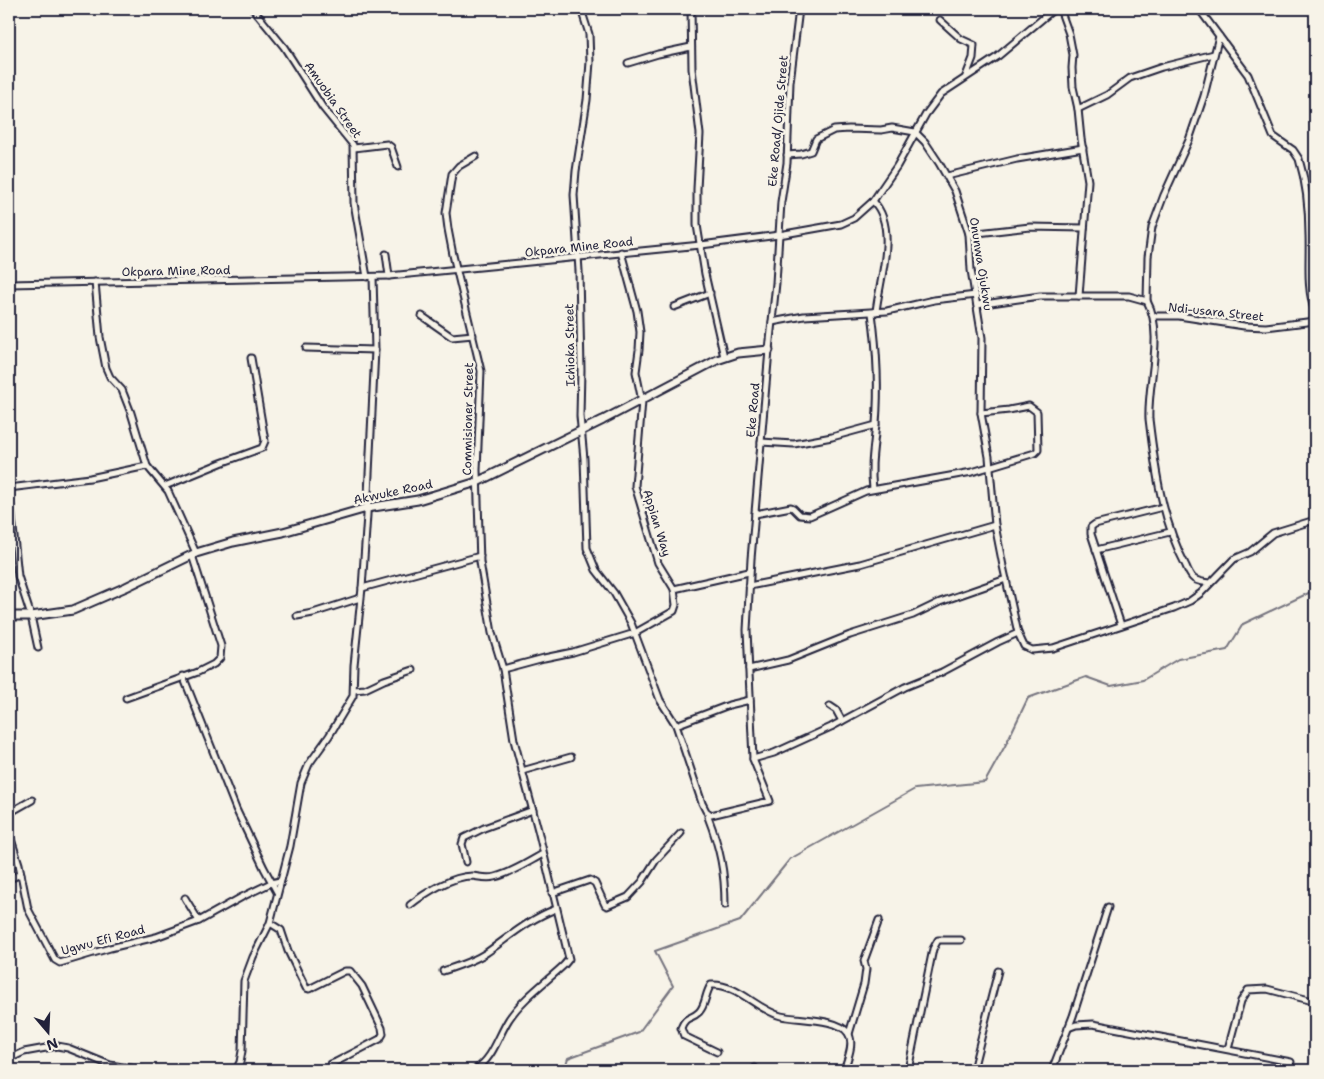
<svg xmlns="http://www.w3.org/2000/svg" width="1324" height="1079" font-family="'Shantell Sans',sans-serif">
<style>
.lines{fill:none;stroke-linecap:round;stroke-linejoin:round}
.stream{stroke:#76747f;stroke-width:2}
.street-casing{stroke:#22223b;stroke-width:9}
.secondary-casing{stroke:#22223b;stroke-width:11}
.street{stroke:#f7f3e8;stroke-width:5}
.secondary{stroke:#f7f3e8;stroke-width:7}
.labels{text-anchor:middle;dominant-baseline:central;stroke-width:5;stroke-linejoin:round;paint-order:stroke}
.street-label{font-size:12px;fill:#22223b;stroke:#f7f3e8}
</style>
<rect width="100%" height="100%" fill="#f7f3e8"/>
<filter id="ink" filterUnits="userSpaceOnUse"><feTurbulence type="fractalNoise" baseFrequency=".02" numOctaves="2"/><feDisplacementMap in="SourceGraphic" scale="10" xChannelSelector="R" yChannelSelector="G"/><feConvolveMatrix kernelMatrix="1 2 1 2 8 2 1 2 1" color-interpolation-filters="sRGB"/></filter>
<g filter="url(#ink)">
<g class="lines">
<polyline class="stream" points="564,1070 568,1058 639,1032 673,986 655,951 740,921 790,859 915,789 985,782 1005,746 1028,698 1086,677 1111,686 1143,680 1178,659 1227,650 1243,624 1315,590"/>
<g class="street-casing">
<g id="street">
<polyline points="253,9 284,47 323,108 353,145 354,203 367,277"/>
<polyline points="581,9 589,34 590,62 587,100 576,171 574,195 579,271 581,370 580,416 584,459 587,548 596,570 614,593 631,623 660,700 676,725 702,803 706,811 711,815 770,801 753,759 747,630 751,559 769,350 776,283 781,202 787,163 790,82 799,9"/>
<polyline points="691,9 692,69 700,134 697,189 697,225 705,274 724,357"/>
<polyline points="1060,9 1069,34 1073,55 1072,68 1073,87 1078,109 1081,139 1088,181 1079,296"/>
<path d="M1199,9l49,66 25,61 20,14 6,9c7,23 10,51 10,76 1,26 -3,53 6,77"/>
<polyline points="940,20 961,39 974,45 973,58 966,76"/>
<polyline points="628,63 658,54 691,47"/>
<polyline points="1078,109 1107,95 1130,78 1162,67 1214,54"/>
<polyline points="354,148 387,144 391,147 398,167"/>
<polyline points="787,155 801,154 811,151 816,139 834,130 849,129 881,130 892,128 915,132 925,142 939,163 955,191 969,234 971,270 982,338 981,413 989,457 995,525 1003,566 1018,633 1024,646 1032,650 1053,648 1174,608 1190,601 1201,593 1234,559 1250,552 1273,533 1315,520"/>
<polyline points="947,176 1017,159 1083,148"/>
<path d="M873,201c26,27 6,79 3,111"/>
<polyline points="969,234 1030,227 1084,228"/>
<polyline points="386,254 389,276"/>
<polyline points="95,282 100,337 106,368 110,377 122,390 131,413 147,466 168,491 196,553"/>
<polyline points="9,284 389,276 701,245 779,235 841,224 854,218 873,201 897,166 926,114 941,94 997,57 1054,9"/>
<polyline points="1147,301 1148,257 1152,227 1164,195 1189,140 1204,96 1219,36"/>
<path d="M977,305l63,-9h89l18,5c18,33 0,82 2,118 6,50 13,102 37,147 2,5 4,10 8,13 5,3 10,3 15,4"/>
<polyline points="674,307 710,293"/>
<path d="M872,313c5,37 7,74 4,111 -2,23 -6,41 -3,65"/>
<polyline points="422,316 452,337 473,335"/>
<polyline points="1153,316 1179,316 1244,326 1266,327 1315,321"/>
<polyline points="772,322 804,316 887,311 934,300 976,295"/>
<polyline points="306,348 375,350"/>
<polyline points="761,442 794,444 832,437 876,425"/>
<polyline points="165,486 221,463 262,448 265,441 251,358"/>
<polyline points="9,488 18,576 31,616 38,648"/>
<polyline points="9,488 90,478 147,466"/>
<polyline points="755,514 791,507 793,508 800,515 810,516 866,491 972,472 1035,453 1038,450 1037,412 1029,406 1009,410 981,413"/>
<polyline points="1096,550 1170,532"/>
<polyline points="749,586 860,564 995,525"/>
<polyline points="362,588 480,556"/>
<polyline points="674,589 749,572"/>
<polyline points="297,616 313,613 360,598"/>
<polyline points="1121,625 1091,534 1091,527 1095,524 1163,507"/>
<polyline points="503,669 544,658 573,652 635,633 674,611 676,605 674,589 658,563 635,486 642,401 636,372 639,350 640,332 637,311 621,252"/>
<polyline points="749,669 788,660 850,635 913,615 940,602 1006,579"/>
<polyline points="183,676 236,809 264,868 277,892"/>
<polyline points="354,690 365,689 384,680 413,670"/>
<polyline points="126,698 198,672 214,664 220,658 221,646 192,555"/>
<polyline points="830,706 836,710 842,721"/>
<polyline points="676,725 729,705 750,700"/>
<polyline points="753,759 774,753 831,727 905,687 942,672 998,642 1018,633"/>
<polyline points="522,771 571,757"/>
<polyline points="9,813 32,800"/>
<path d="M708,813v4c12,31 17,55 17,88"/>
<polyline points="9,833 19,864 28,909 55,960 60,963 110,948 156,937 199,921 242,897 271,883 280,881"/>
<polyline points="466,862 462,844 464,838 484,828 533,810"/>
<polyline points="9,879 21,874"/>
<polyline points="552,893 590,880 595,883 605,905 607,906 628,897 642,882 656,860 681,833"/>
<polyline points="185,898 199,921"/>
<path d="M410,905c15,-12 42,-29 62,-29 8,1 15,3 23,1 17,-4 33,-15 48,-23"/>
<polyline points="270,923 281,930 288,951 306,988 309,989 345,971 350,971 362,986 382,1028 383,1034 380,1039 336,1062 331,1064 330,1070"/>
<path d="M443,971c15,-5 31,-10 43,-18 23,-16 43,-34 70,-44"/>
<polyline points="1068,1028 1076,1025 1093,1024 1291,1062"/>
<polyline points="849,1034 864,984 866,969 864,961 879,920"/>
<polyline points="1228,1049 1241,1001 1248,990 1267,989 1313,1001"/>
<path d="M717,1052l-33,-16 -3,-8c5,-13 10,-8 18,-16 7,-7 6,-19 12,-27 26,-2 46,25 70,31 17,4 57,2 67,17 7,10 -1,27 -4,37"/>
<polyline points="9,1059 24,1052 57,1046 68,1048 110,1065 143,1070"/>
<polyline points="755,1068 756,1070"/>
<polyline points="236,1070 240,1062 242,1051 244,981 253,957 270,923 290,846 301,783 309,764 329,736 353,696 354,665 362,588 367,515 375,350 373,277"/>
<path d="M475,1070c19,-13 22,-32 34,-51 14,-21 37,-37 55,-54l5,-6 -31,-129 -24,-90 -11,-71 -11,-36 -12,-71 -3,-92 4,-99 -28,-116 -5,-26 -2,-16 6,-39 7,-8 17,-10"/>
<polyline points="908,1070 933,949 938,940 961,940"/>
<polyline points="973,1070 998,971"/>
<polyline points="1052,1070 1073,1016 1108,907"/>
</g>
</g>
<g class="secondary-casing">
<polyline id="secondary" points="9,616 31,616 73,610 126,587 196,553 233,542 283,532 367,508 418,500 477,482 603,420 717,360 738,353 769,350"/>
</g>
<use href="#street" class="street"/>
<use href="#secondary" class="secondary"/>
</g>
</g>
<g class="labels">
<g class="street-label">
<text transform="translate(333 100) rotate(55)">Amuobia Street</text>
<text transform="translate(778 121) rotate(-85)">Eke Road/ Ojide Street</text>
<text transform="translate(579 247) rotate(-6)">Okpara Mine Road</text>
<text transform="translate(981 264) rotate(81)">Onunwa Ojukwu</text>
<text transform="translate(176 271) rotate(-1)">Okpara Mine Road</text>
<text transform="translate(1216 312) rotate(6)">Ndi-usara Street</text>
<text transform="translate(570 345) rotate(-91)">Ichioka Street</text>
<text transform="translate(753 410) rotate(-85)">Eke Road</text>
<text transform="translate(468 419) rotate(-89)">Commisioner Street</text>
<text transform="translate(393 492) rotate(-12)">Akwuke Road</text>
<text transform="translate(657 523) rotate(73)">Appian Way</text>
<text transform="translate(103 940) rotate(-15)">Ugwu Efi Road</text>
</g>
</g>
<rect width="1324" height="1079" fill="none" stroke="#f7f3e8" stroke-width="30"/>
<rect x="15" y="15" width="1294" height="1049" fill="none" stroke="#22223b" stroke-width="2" filter="url(#ink)"/>
<g transform="translate(48 1032) rotate(161)" stroke="#f7f3e8" stroke-width="4" paint-order="stroke">
<path d="M0-4L9 19L0 12L-9 19Z" fill="#22223b"/>
<text y="-8" font-size="14" font-weight="bold" text-anchor="middle" fill="#22223b">N</text>
</g>
</svg>
